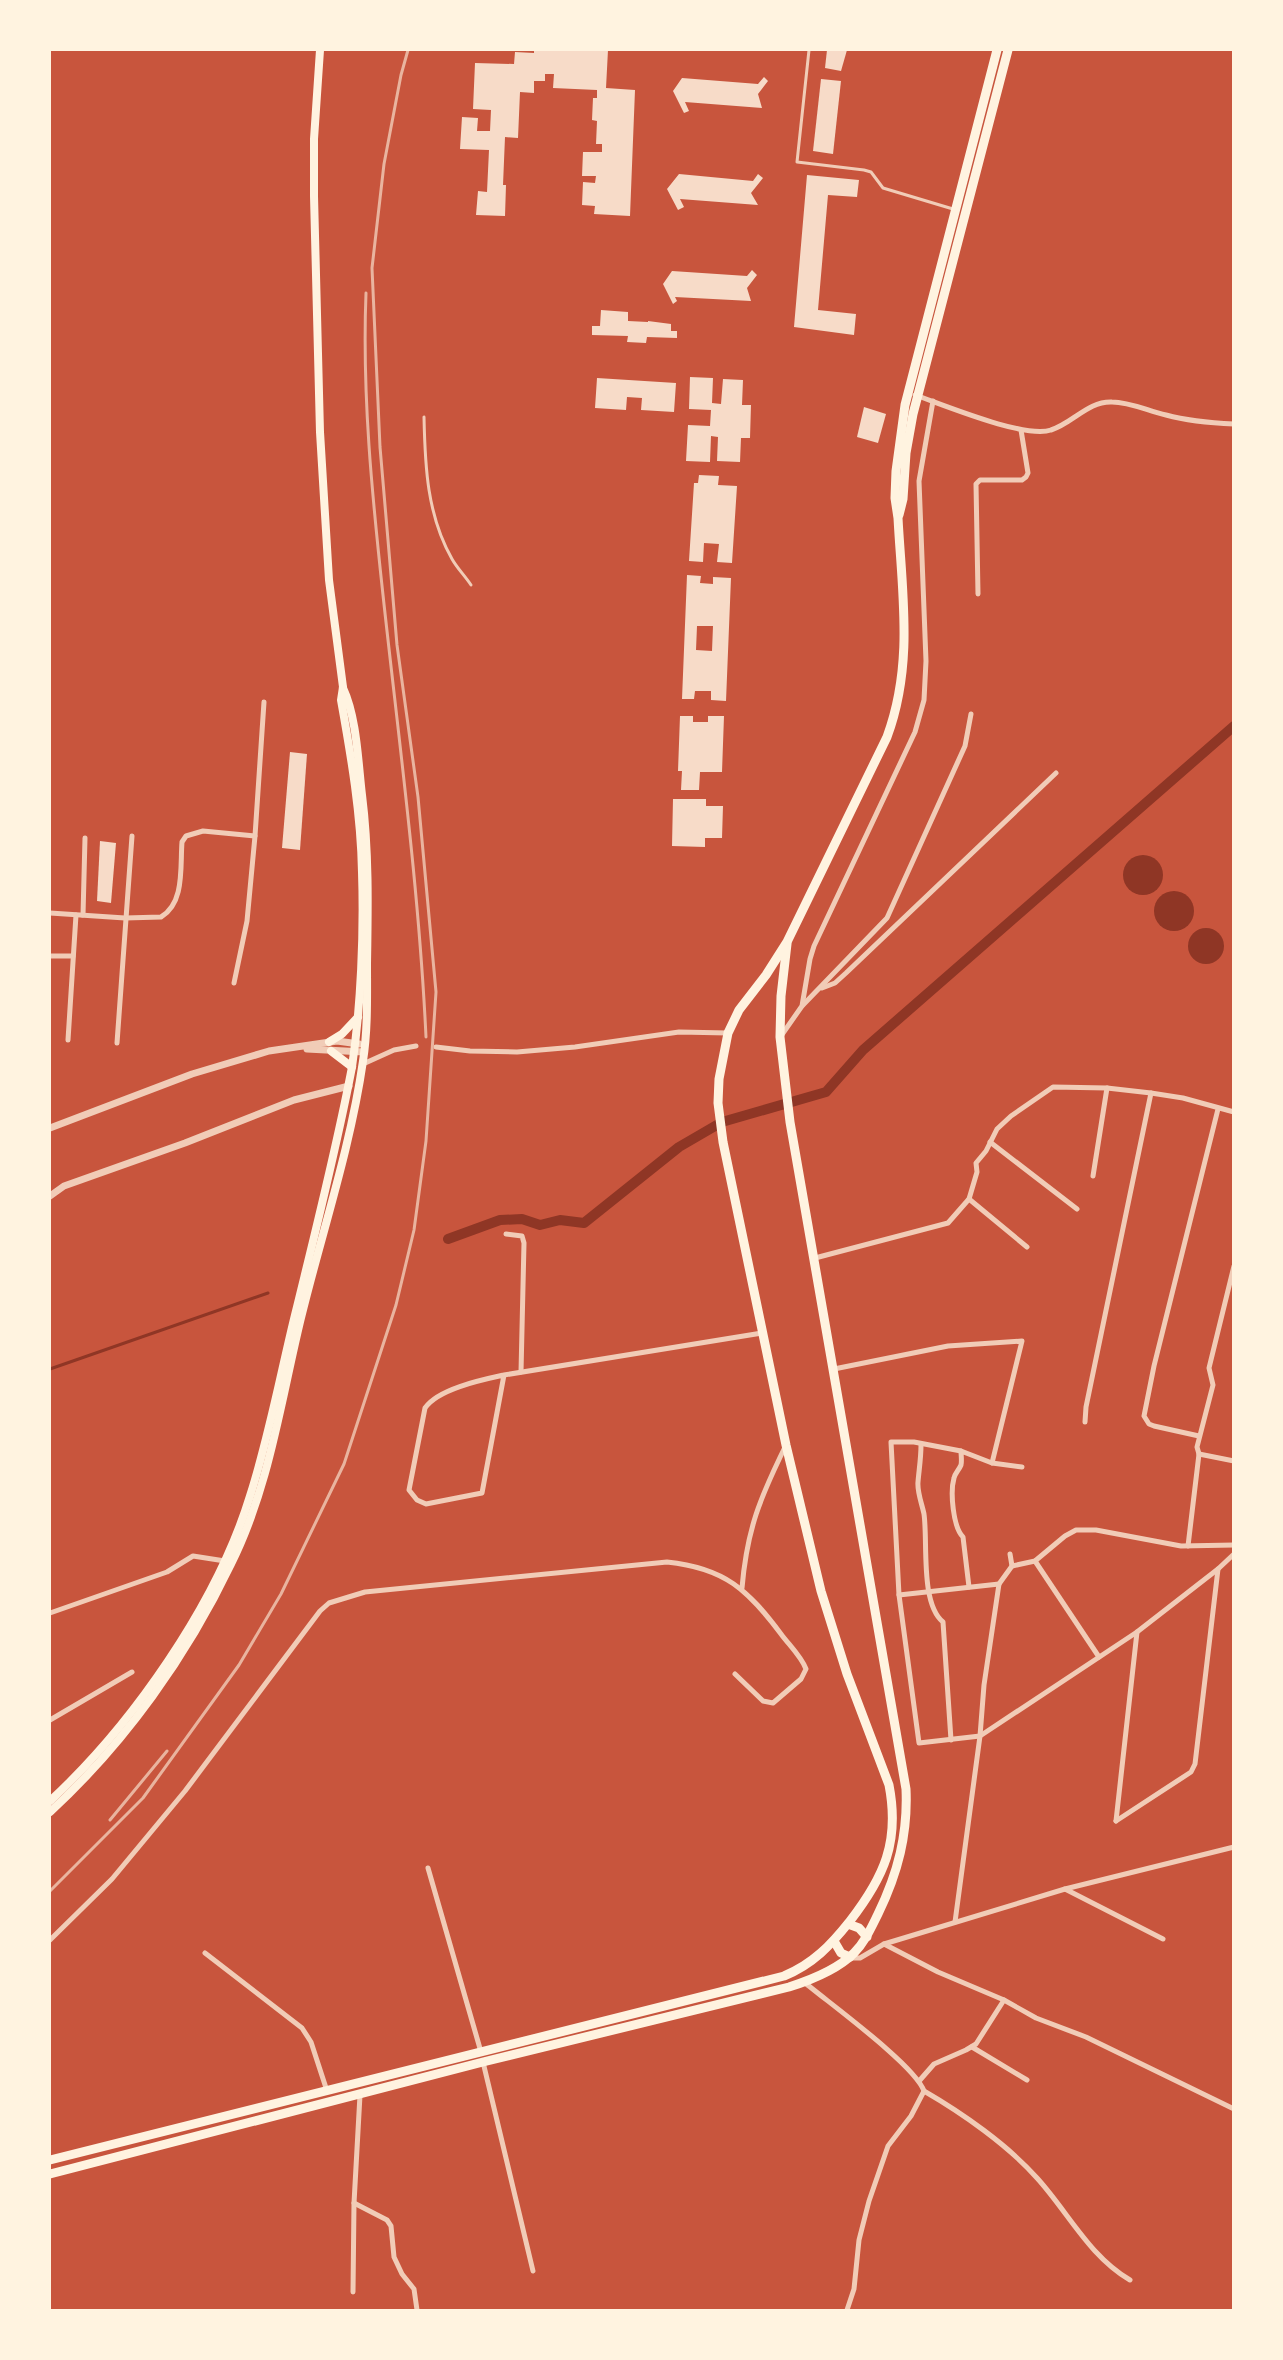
<svg xmlns="http://www.w3.org/2000/svg" width="1283" height="2360" font-family="'Work Sans',sans-serif">
<style>
.water{fill:#8f3625}
.lines{fill:none;stroke-linecap:round;stroke-linejoin:round}
.stream{stroke:#8f3625;stroke-width:3}
.canal{stroke:#8f3625;stroke-width:10}
.building{fill:#f7dbc8;fill-rule:evenodd}
.service{stroke:#f1ccb7;stroke-width:3}
.minor{stroke:#f1ccb7;stroke-width:5}
.tertiary{stroke:#f1ccb7;stroke-width:7}
.secondary{stroke:#fff3e0;stroke-width:8}
.primary{stroke:#fff3e0;stroke-width:9}
.rail{stroke:#e9b49f;stroke-width:3}
</style>
<rect width="100%" height="100%" fill="#c8553d"/>
<g class="water">
<circle cx="1143" cy="875" r="20"/>
<circle cx="1174" cy="911" r="20"/>
<circle cx="1206" cy="946" r="18"/>
</g>
<g class="lines">
<polyline class="stream" points="50,1369 268,1293"/>
<polyline class="canal" points="448,1239 500,1220 522,1219 540,1225 560,1220 584,1223 679,1147 722,1122 826,1092 863,1050 1234,726"/>
</g>
<g class="building">
<polygon points="534,50 608,50 606,88 635,90 630,216 594,214 595,206 582,205 583,182 595,183 596,176 582,176 583,152 602,152 602,144 596,144 597,121 592,120 593,98 597,98 597,90 553,88 554,74 545,74 545,81 534,81 534,93 520,92 518,138 505,137 503,185 506,185 505,216 476,215 478,191 487,192 489,150 460,149 462,117 478,118 477,131 490,131 491,110 473,109 475,63 514,64 515,52 534,53"/>
<polygon points="827,50 847,50 841,71 825,68"/>
<polygon points="764,77 768,81 758,94 762,108 685,102 689,111 684,113 673,91 682,78 758,84"/>
<polygon points="821,79 841,81 833,154 813,151"/>
<polygon points="679,174 753,181 758,174 763,178 751,193 758,205 680,199 684,207 678,210 667,189"/>
<polygon points="807,175 859,180 857,197 828,195 818,310 856,314 854,335 794,327"/>
<polygon points="752,270 757,275 747,288 751,301 675,297 677,301 673,304 663,284 672,271 747,276"/>
<polygon points="601,310 628,312 628,321 648,322 648,321 671,324 671,331 677,331 677,338 647,337 646,343 627,342 628,336 592,335 592,326 600,326"/>
<polygon points="690,377 713,378 712,403 721,404 723,379 743,380 742,405 751,405 750,438 741,438 740,462 717,461 718,437 711,436 710,462 686,461 688,425 710,426 711,410 689,409"/>
<polygon points="597,378 676,383 674,412 641,410 642,398 627,397 626,410 595,408"/>
<polygon points="864,407 886,414 878,443 857,437"/>
<polygon points="699,475 719,476 718,485 737,486 732,563 717,562 719,544 704,543 703,562 689,561 694,483 698,483"/>
<path d="M687,575l14,1 -1,7 13,1v-7l18,1 -5,123 -15,-1v-9h-16l-1,8h-12zM697,626h16l-1,25 -16,-1z"/>
<polygon points="680,716 693,716 693,722 708,722 708,716 724,716 722,772 700,772 699,790 681,790 682,771 678,771"/>
<polygon points="290,752 307,754 300,850 282,848"/>
<polygon points="673,799 706,799 706,806 723,806 722,838 705,838 705,847 672,846"/>
<polygon points="100,841 116,843 111,903 97,901"/>
</g>
<g class="lines">
<g class="service">
<polyline points="809,50 797,162 864,170 871,172 883,188 953,209"/>
<path d="M424,417c1,49 3,98 28,142 5,9 13,17 19,26"/>
</g>
<g class="minor">
<path d="M915,395c29,10 110,44 136,35 22,-7 37,-29 61,-28 18,0 36,9 54,13 22,6 45,8 68,9"/>
<polyline points="978,594 976,484 980,480 1022,480 1026,477 1028,473 1021,430"/>
<path d="M50,913l75,5 36,-1c24,-14 19,-50 21,-75l4,-6 17,-5 52,5"/>
<polyline points="83,915 85,838"/>
<polyline points="50,956 73,956"/>
<polyline points="234,983 247,921 255,836 264,702"/>
<polyline points="822,988 835,983 846,973 1056,773"/>
<polyline points="803,1005 887,918 965,746 971,714"/>
<polyline points="781,1036 802,1006 810,959 814,946 915,732 924,700 926,661 919,481 933,401"/>
<polyline points="68,1040 76,915"/>
<polyline points="117,1043 132,836"/>
<polyline points="436,1047 470,1051 517,1052 575,1047 679,1032 728,1033"/>
<polyline points="363,1064 394,1050 416,1046"/>
<polyline points="990,1142 1077,1209"/>
<polyline points="1093,1176 1107,1088"/>
<polyline points="969,1199 1027,1247"/>
<polyline points="506,1234 522,1236 524,1243 521,1372"/>
<polyline points="815,1258 948,1223 969,1199 977,1172 976,1163 986,1151 997,1129 1011,1116 1053,1087 1107,1088 1151,1093 1183,1098 1234,1112"/>
<polyline points="834,1369 948,1346 1022,1341 992,1463"/>
<path d="M504,1375l-22,118 -56,11 -9,-4 -8,-10 16,-82c13,-19 56,-28 79,-33l258,-42"/>
<polyline points="1085,1422 1086,1407 1151,1093"/>
<polyline points="1199,1436 1154,1426 1149,1424 1144,1416 1154,1366 1218,1109"/>
<path d="M921,1445c0,13 -2,25 -3,37 -1,10 4,22 6,32 4,28 -4,89 19,108l8,118"/>
<polyline points="961,1451 914,1442 891,1442 899,1595 919,1743 980,1736 1137,1632 1218,1569 1234,1554"/>
<polyline points="1199,1454 1234,1461"/>
<polyline points="1188,1546 1199,1454 1197,1447 1213,1385 1209,1368 1234,1266"/>
<polyline points="1035,1561 1099,1657"/>
<polyline points="1012,1566 1035,1561 1065,1536 1076,1530 1096,1530 1181,1546 1234,1545"/>
<path d="M969,1587l-6,-50c-10,-10 -13,-45 -9,-59 1,-5 5,-8 7,-13 1,-4 0,-10 0,-14l31,12 30,4"/>
<path d="M742,1588c5,-59 18,-90 44,-143"/>
<polyline points="899,1595 999,1584"/>
<polyline points="50,1613 167,1572 193,1556 225,1561"/>
<polyline points="50,1720 132,1672"/>
<polyline points="1116,1821 1191,1772 1195,1764 1218,1569"/>
<polyline points="1116,1821 1137,1632"/>
<polyline points="428,1868 481,2052"/>
<polyline points="1065,1889 1163,1939"/>
<polyline points="955,1922 980,1736 984,1685 999,1584 1012,1566 1010,1554"/>
<path d="M50,1940l62,-61 73,-88 135,-180 9,-8 36,-11 302,-30c58,6 81,28 114,72 8,11 20,22 25,35l-5,10 -28,24 -10,-2 -28,-27"/>
<polyline points="884,1944 938,1972 1004,2000 1036,2018 1086,2037 1234,2109"/>
<polyline points="205,1953 302,2028 311,2042 327,2091"/>
<polyline points="850,1958 860,1958 884,1944 1065,1889 1234,1847"/>
<path d="M804,1982c25,21 111,83 120,109l-13,25 -23,30 -19,55 -10,39 -5,49 -7,21"/>
<polyline points="972,2047 1027,2080"/>
<polyline points="483,2062 533,2271"/>
<polyline points="920,2080 934,2064 966,2050 976,2044 1004,2000"/>
<path d="M924,2091c38,22 84,54 113,87 31,34 52,78 93,102"/>
<polyline points="354,2203 387,2220 391,2226 394,2257 402,2274 414,2289 417,2310"/>
<polyline points="353,2292 354,2203 360,2095"/>
</g>
<g class="tertiary">
<polyline points="307,1049 364,1052"/>
<polyline points="50,1128 192,1074 269,1051 337,1041 359,1044"/>
<polyline points="50,1196 64,1186 185,1143 294,1100 349,1086"/>
</g>
<g class="secondary">
<polyline points="329,1042 342,1034 358,1017"/>
<polyline points="331,1051 352,1067"/>
<path d="M50,1801c82,-76 167,-197 200,-305 19,-59 30,-120 45,-181 20,-82 41,-164 57,-248 9,-61 12,-134 10,-195 -1,-58 -11,-116 -21,-172l2,-13 -14,-107 -9,-148 -6,-236v-57l6,-89"/>
<path d="M50,1812c75,-69 137,-156 181,-248 37,-74 49,-158 68,-238 21,-88 51,-175 64,-265 5,-32 4,-65 4,-97 1,-57 2,-113 -5,-169 -4,-33 -5,-77 -19,-107"/>
</g>
<g class="primary">
<polyline points="899,515 903,499 906,453 913,414 1008,50"/>
<polyline points="848,1924 859,1928 867,1937"/>
<polyline points="834,1941 841,1953 850,1957"/>
<path d="M50,2160l734,-184c29,-12 47,-31 66,-55 34,-44 50,-79 39,-136l-42,-111 -26,-83 -35,-146 -63,-303 -5,-39 1,-24 9,-46 11,-23 27,-35 21,-33 100,-205c27,-73 15,-144 11,-219l-3,-20 1,-27 9,-66 92,-355"/>
<path d="M50,2174l433,-112 306,-75c22,-7 48,-17 65,-34 11,-11 17,-25 24,-39 20,-41 30,-80 28,-125l-116,-667 -10,-85 1,-41 6,-52"/>
</g>
<g class="rail">
<path d="M366,293c-4,101 6,201 17,302 16,147 36,294 43,442"/>
<polyline points="110,1820 167,1751"/>
<polyline points="50,1891 143,1798 239,1665 281,1594 344,1464 396,1305 414,1230 426,1141 436,992 418,797 397,645 380,447 372,268 384,164 401,75 408,50"/>
</g>
</g>
<rect width="1283" height="2360" fill="none" stroke="#fff3e0" stroke-width="102"/>
</svg>
